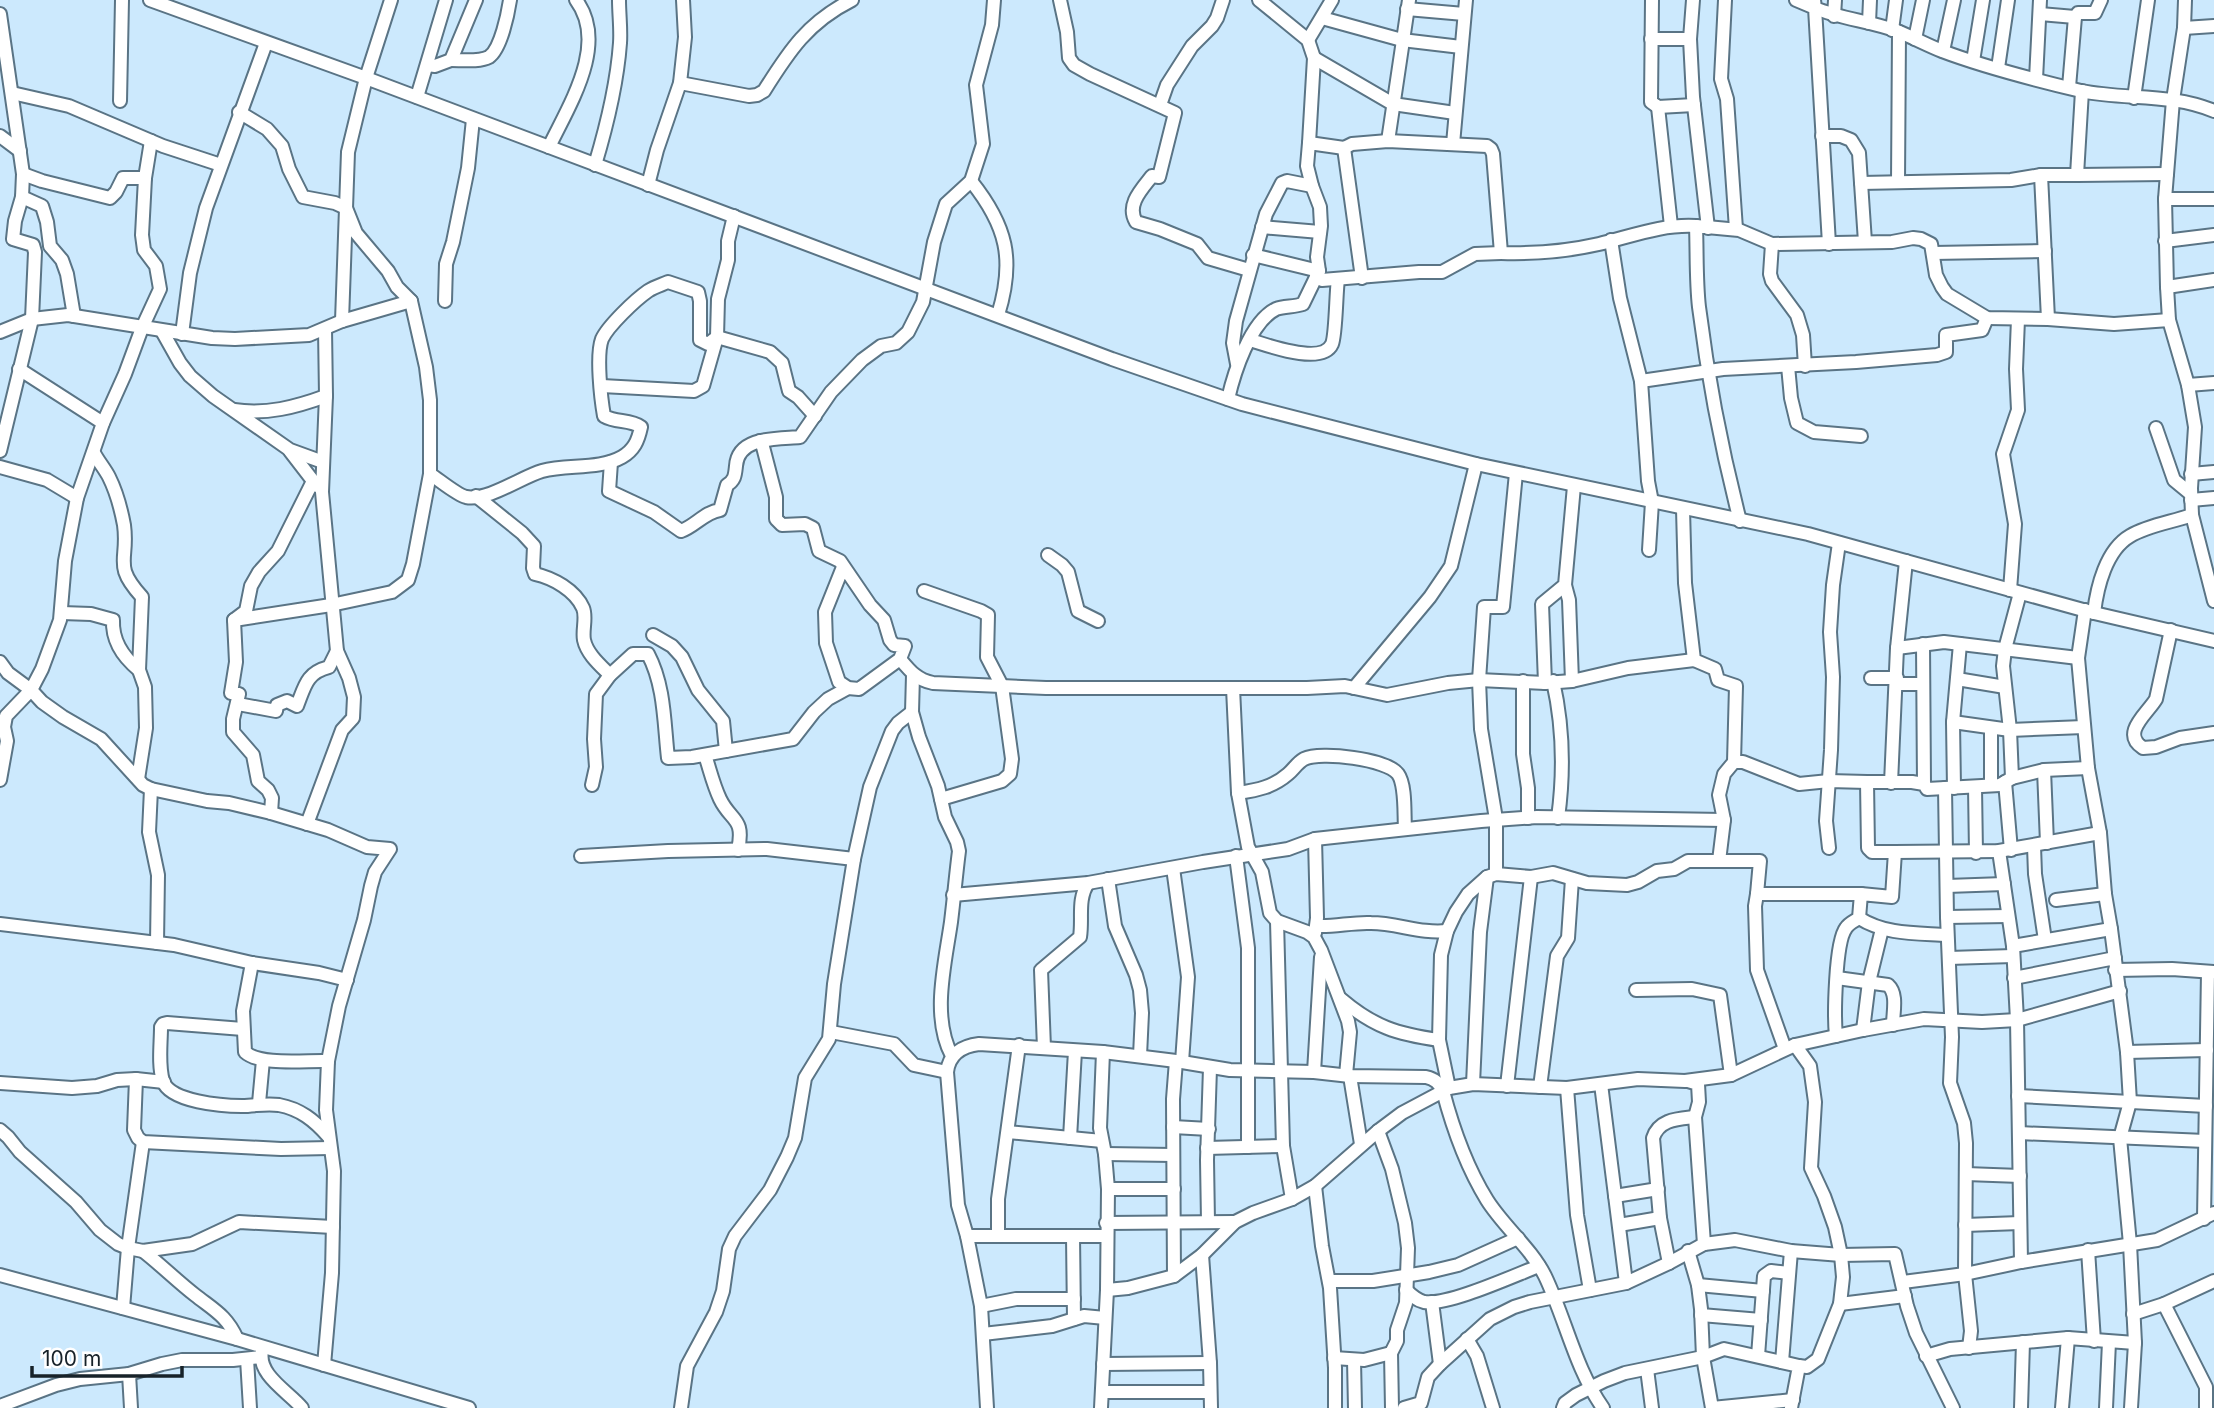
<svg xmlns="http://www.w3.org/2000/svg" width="2214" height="1408" font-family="Inter,sans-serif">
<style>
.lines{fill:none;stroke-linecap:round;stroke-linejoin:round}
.minor-casing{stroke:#5a7485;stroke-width:16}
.minor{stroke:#fff;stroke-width:12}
</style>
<rect width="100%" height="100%" fill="#cce9fd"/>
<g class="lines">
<g class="minor-casing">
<g id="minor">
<polyline points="150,0 366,78 1112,359 1242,404 1476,464 1808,534 2094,613 2214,641"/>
<path d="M1060,0l7,32 2,26 5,7 16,9 85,39 -16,64 -7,-1c-11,14 -26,29 -16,46l24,7 37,15 11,14 41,12"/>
<polyline points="1259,0 1308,40 1314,58 1309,143"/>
<polyline points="1652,0 1651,102 1658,107 1694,105"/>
<polyline points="1693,0 1690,39 1693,97 1708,228"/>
<polyline points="1725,0 1721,79 1727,99 1736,229"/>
<polyline points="1796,0 1815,8 1829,244"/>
<path d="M1814,0l1,8c26,11 55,13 82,23 15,6 30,14 45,20 45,17 93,29 139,40 44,9 91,2 133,20"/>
<polyline points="2185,0 2184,28 2173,100 2165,199 2167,287 2169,320 2188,385 2195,427 2191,488 2192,515 2214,601"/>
<polyline points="1407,9 1464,14"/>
<polyline points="0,14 23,174 22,197 15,221 13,239 33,245 35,252 32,319 0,451"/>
<polyline points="2040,14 2075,17 2078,13 2095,13 2101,0"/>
<polyline points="1834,16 1835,0"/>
<polyline points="1322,18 1402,40 1461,47"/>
<polyline points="1869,23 1870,0"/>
<polyline points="2184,28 2214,26"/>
<polyline points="1892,30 1896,0"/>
<polyline points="1651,39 1690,39"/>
<polyline points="1915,39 1923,0"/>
<polyline points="1308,40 1332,0"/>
<polyline points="1943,51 1954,0"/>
<polyline points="1314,58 1393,104 1455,113"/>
<path d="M451,60c11,0 29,2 38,-3 12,-8 19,-44 21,-57"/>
<polyline points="1973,61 1983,0"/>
<polyline points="427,65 435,66 451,60 476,0"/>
<polyline points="1998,68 2008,0"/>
<polyline points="2036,79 2040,0"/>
<path d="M680,83l69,13 8,-1 7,-4c25,-40 44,-69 88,-91"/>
<polyline points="2069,87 2075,17"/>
<polyline points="2082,91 2077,175 2167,174"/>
<polyline points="12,93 69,106 163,146 221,165"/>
<polyline points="417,97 446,0"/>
<polyline points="2134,98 2148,0"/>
<polyline points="120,101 122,0"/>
<polyline points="1160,105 1167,85 1192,46 1212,26 1217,18 1223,0"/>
<polyline points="1658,107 1671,226"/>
<polyline points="0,136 20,151"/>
<polyline points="1822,136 1841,136 1851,140 1859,153 1865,242"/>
<polyline points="1388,141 1409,0"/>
<polyline points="1453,144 1466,0"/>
<path d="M549,147c20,-42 60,-103 27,-147"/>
<polyline points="1344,148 1362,278"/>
<path d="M595,165c12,-40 22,-80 25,-122 1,-14 -1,-29 -1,-43"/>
<polyline points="23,174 42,181 110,198 116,192 123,178 145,178"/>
<polyline points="2041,175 2048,319"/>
<path d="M971,181c36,45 44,79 27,134"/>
<polyline points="1898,182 1899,32"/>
<polyline points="1861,183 2011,180 2041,175 2077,175"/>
<polyline points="648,185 657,150 680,83 685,37 683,0"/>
<polyline points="22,197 42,206 47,222 50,246 62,260 67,274 74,316"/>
<polyline points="2165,199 2214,199"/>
<polyline points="1262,227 1320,232"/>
<polyline points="1611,240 1620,298 1641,381 1723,369 1856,362 1937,355 1946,352 1946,335 1982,330 1987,318"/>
<polyline points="2165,241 2214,235"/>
<polyline points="1772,244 1770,274 1772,281 1797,315 1803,335 1805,366"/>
<polyline points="1933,253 2045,251"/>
<polyline points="1253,255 1319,271"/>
<polyline points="1316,277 1322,280 1419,272 1442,272 1475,254 1501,253"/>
<polyline points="2167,287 2214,280"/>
<polyline points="445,301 446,264 453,242 468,168 473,119"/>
<polyline points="342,321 348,152 366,78 391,0"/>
<polyline points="162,331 180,363 190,376 213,396 290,450 323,462"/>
<polyline points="0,332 32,319 68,315 212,338 235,339 309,335 342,321 411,301"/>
<polyline points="182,334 190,273 206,208 266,43"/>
<path d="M1250,340c17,5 72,26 82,4 4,-9 4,-52 6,-65"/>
<polyline points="1237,364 1233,343 1236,321 1266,214 1282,183 1287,181 1312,186"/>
<polyline points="1788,366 1791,398 1797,423 1814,432 1861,436"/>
<polyline points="19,369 103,423"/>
<polyline points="1641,381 1648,481 1652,502 1649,550"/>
<polyline points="2188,385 2214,383"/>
<polyline points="602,386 694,391 703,386 717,337 718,299 728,260 728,241 734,216"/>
<path d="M1228,399c6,-26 22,-77 48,-90 8,-3 18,-2 27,-5l16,-33 -2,-14 4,-31 -1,-19 -8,-21 -5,-20 2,-23 35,5 8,-4 36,-3 99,5 4,3 2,5 8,99c32,1 67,-2 98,-9 33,-8 63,-20 97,-18"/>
<path d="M234,410c32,5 62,-3 92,-14"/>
<polyline points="2156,428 2174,480 2191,494"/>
<polyline points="760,441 763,447 776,497 776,519 782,525 805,524 813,528 819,551 840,561 870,605 884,620 890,640 894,645 905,646 900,659 859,689 848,688 839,682 826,643 825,612 843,567"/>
<polyline points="290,451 317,486"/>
<path d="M94,453c4,8 11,16 15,24 7,14 12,32 15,48 5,36 -12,39 18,72l-3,73 6,17 1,41 -8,51"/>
<path d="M611,462l-2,29 45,21 27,19c14,-5 24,-19 39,-21l7,-25c8,-5 8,-10 9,-19 2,-30 42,-27 64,-29l31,-45 31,-32 19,-14 15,-3 12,-11 15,-30 11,-60 12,-38 25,-23 12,-37 -7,-59 16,-60 2,-25"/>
<polyline points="0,467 47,480 77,498"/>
<path d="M430,474c8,5 27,21 36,23 23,4 55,-20 76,-26 25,-7 57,-1 80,-14 12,-7 16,-16 19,-30 -11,-8 -25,-4 -37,-11 -3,-17 -8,-61 -2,-77 6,-13 33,-39 46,-48 6,-4 13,-6 20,-9l30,10 2,9v39l8,4 9,-7 53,15 12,11 7,28 9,6 17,19"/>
<polyline points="2191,474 2214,472"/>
<path d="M476,496l46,37 12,13 -1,22 2,6c18,4 40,16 48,34 4,9 -1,22 1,32 3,14 16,25 26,35"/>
<polyline points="2191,500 2214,498"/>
<polyline points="1683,509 1685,583 1694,660 1715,669 1718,680 1736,686 1734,762 1724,774 1719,795 1724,820 1719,861"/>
<path d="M1740,521c-18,-70 -32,-142 -41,-214 -3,-26 -2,-54 -3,-81l43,4 33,14 120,-2 21,-4 8,1 10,5 5,31 6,12 5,7 40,24 61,1 66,5 55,-4"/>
<polyline points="1048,555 1062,565 1068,572 1078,611 1098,621"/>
<polyline points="1565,585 1569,600 1572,681"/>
<polyline points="2010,590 2015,524 2003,454 2018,410 2016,369 2018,319"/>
<polyline points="924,591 981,611 988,615 987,657 1002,686 1012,759 1010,774 1002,781 941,799"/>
<polyline points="2085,610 2078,658 2088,768 2100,833 2105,894 2111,929 2127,1052 2130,1102 2120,1138 2130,1244 2135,1343 2131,1408"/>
<path d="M62,613l29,1 22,6c-1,21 10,37 26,50"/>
<path d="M2094,613c3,-26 12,-63 36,-77 18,-11 43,-14 62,-21"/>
<polyline points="234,620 331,605 392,592 408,580 413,564 430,474 430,400 426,367 411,301 397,287 388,271 356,233 346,208 335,203 303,197 289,169 282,146 267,129 239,112"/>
<path d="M2171,630l-15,69c-8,14 -36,34 -13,49l13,-1 24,-9 34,-5"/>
<polyline points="653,635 672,646 682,657 698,690 723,721 726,751"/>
<polyline points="1923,644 1924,784"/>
<polyline points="1897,648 1944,642 2078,658"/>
<path d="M900,659c10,12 17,21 33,24l113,5h261l38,-2 42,9 61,-12 31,-3 66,3 27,-2 56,-13 66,-8"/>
<polyline points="0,662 8,673 31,690 42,702 63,717 101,739 143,785 151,789 207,801 229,803 271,813 328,830 367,847 390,849 375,872 371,886 364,920 339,1006 328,1061 326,1110 334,1171 332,1273 324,1365"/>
<path d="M913,675l-1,37 7,25 19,49 7,31 12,25 2,9c-3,23 -5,47 -8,71 -6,42 -20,95 1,134"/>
<polyline points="1871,678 1897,678"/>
<polyline points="1957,679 2005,687"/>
<polyline points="1523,681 1523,754 1528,788 1528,818"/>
<path d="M1553,681c10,44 11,93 5,137"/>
<polyline points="1545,683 1542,604 1565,585 1574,486"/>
<polyline points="1896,684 1923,684"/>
<polyline points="1233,688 1238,793 1248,847 1262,872 1270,913 1277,921 1307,932 1314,937 1321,950 1348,1021 1350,1032 1346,1075"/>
<polyline points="1354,688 1430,597 1451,566 1476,464"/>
<path d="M238,704l38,7 1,-6 10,-4 10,5c8,-20 9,-33 32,-39l8,-16"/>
<polyline points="1953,722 2010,730 2084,727"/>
<path d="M705,755c5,15 8,29 15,44 11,23 25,18 18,51"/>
<polyline points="1734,762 1743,762 1799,784 1829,781 1867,782"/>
<polyline points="2044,770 2047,843"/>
<polyline points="2012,778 2010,730 2003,666 2005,649 2020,593"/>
<polyline points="0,780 7,741 4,727 6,716 31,690 42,669 60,620 65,561 77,498 103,423 125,374 142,328 160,289 156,266 144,250 142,235 145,178 151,141"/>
<polyline points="2005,782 2011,850"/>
<polyline points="1891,783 1897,648 1906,561"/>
<path d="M592,785l4,-18 -2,-28 2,-45 14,-19 23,-21h15c17,32 16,70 20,104l24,-1 101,-18 21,-27 14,-13 20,-11"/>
<polyline points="1991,785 1991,728"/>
<polyline points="1975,787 1976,853"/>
<polyline points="1945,788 1947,917 1952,1037 1950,1083 1964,1123 1966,1143 1965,1274 1971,1331 1969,1348"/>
<polyline points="1954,788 1953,722 1960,644"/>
<polyline points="151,789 149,832 158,875 157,943"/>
<path d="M1238,793c20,-3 35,-6 50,-19 6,-5 9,-11 16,-15 17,-8 83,0 94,15 8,11 6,40 7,54"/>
<polyline points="271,813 272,798 268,790 258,781 253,755 233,732 233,719 239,694 231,693 236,662 234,620 246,611 251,586 259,572 278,551 313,481"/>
<polyline points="307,824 342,730 353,718 354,697 349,678 337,651 322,492 326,396 325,329"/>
<polyline points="1315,839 1317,918 1315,933"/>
<polyline points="2034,846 2035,874 2045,940"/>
<polyline points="1829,848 1826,821 1831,750 1833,677 1830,632 1833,585 1839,543"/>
<polyline points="1999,851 2013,946 2017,1020 2021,1262"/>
<polyline points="1895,852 1999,851 2100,833"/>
<polyline points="581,856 668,851 767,849 854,859"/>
<polyline points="1236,856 1248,948 1248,1147"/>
<polyline points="1173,868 1188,977 1182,1062"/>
<polyline points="1496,874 1496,819 1481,729 1479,680 1484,607 1503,607 1516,473"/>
<polyline points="1108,879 1115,926 1136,975 1140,990 1142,1013 1140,1056"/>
<polyline points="1947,886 2004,884"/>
<polyline points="953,895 1088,883 1203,862 1288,849 1315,839 1481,821 1537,817 1724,820"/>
<polyline points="2056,900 2105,894"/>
<polyline points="1947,917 2008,916"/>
<path d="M1859,918c27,17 57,15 88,17"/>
<polyline points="1277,921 1283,1146 1292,1199"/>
<polyline points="0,924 174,945 252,963 319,973 347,980"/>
<path d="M1317,926c18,1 36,-4 54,-3 26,0 50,11 76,8"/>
<polyline points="2013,946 2111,929"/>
<polyline points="1949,958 2013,956"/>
<path d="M252,963l-9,48 2,41c15,14 62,8 83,9"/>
<polyline points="2115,970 2172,969 2214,972"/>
<path d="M1837,978l51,7c10,9 5,27 5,40"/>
<polyline points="2014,978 2115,958"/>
<polyline points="1636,990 1692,989 1720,995 1731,1075"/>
<path d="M1341,999c33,28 56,35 98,41"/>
<path d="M243,1029l-76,-6 -4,1 -2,3c0,17 -3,38 2,54 7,21 60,25 79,25 13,0 23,-3 37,-1 21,4 35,15 49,31"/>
<polyline points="1863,1030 1869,982 1882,929"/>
<polyline points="831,1032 894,1044 914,1065 947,1072"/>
<path d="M1836,1036c-2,-19 -1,-94 10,-108 3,-5 9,-7 13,-10l2,-24 31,3 3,-45h-23l-4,-4 -1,-66h45l12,2 3,5 73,-4 12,-7 32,-8 44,-2"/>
<polyline points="1795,1045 1810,1066 1815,1102 1811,1168 1824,1196 1835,1227 1841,1255 1843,1277 1840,1304 1818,1359 1807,1367 1799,1366"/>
<path d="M1044,1048l-3,-78 39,-33c3,-19 -3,-37 8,-54"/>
<polyline points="1785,1049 1757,970 1755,906 1757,894 1861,894"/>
<polyline points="2127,1052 2207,1050"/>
<polyline points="1314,1072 1321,957"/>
<polyline points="1350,1076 1361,1144"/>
<polyline points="136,1079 134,1130 138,1138 143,1142 281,1149 330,1148"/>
<polyline points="1688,1081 1698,1084 1699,1102 1695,1117 1704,1244"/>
<polyline points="0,1083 72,1088 97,1086 117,1080 136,1079 164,1082"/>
<polyline points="1473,1084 1480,932 1487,877"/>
<polyline points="1601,1084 1626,1283"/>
<polyline points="1507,1086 1531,877"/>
<polyline points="1540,1087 1557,956 1568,938 1572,879"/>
<polyline points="1449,1088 1439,1040 1441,955 1447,931 1456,912 1468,894 1487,877 1496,874 1531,877 1553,873 1587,883 1627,885 1638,882 1657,871 1674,869 1688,861 1760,861 1757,894"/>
<polyline points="1567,1088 1577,1215 1590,1290"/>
<polyline points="2018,1096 2206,1106"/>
<polyline points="259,1103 263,1060"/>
<polyline points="1173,1127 1209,1129"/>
<polyline points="0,1130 8,1137 20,1152 76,1202 100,1230 118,1244 128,1248 143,1251 192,1244 239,1222 333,1227"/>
<polyline points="1378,1131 1392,1169 1405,1223 1408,1248 1406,1303 1397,1330 1397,1341 1391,1353 1392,1408"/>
<polyline points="1008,1132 1102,1141"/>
<polyline points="2019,1133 2205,1141"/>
<polyline points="1070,1138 1075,1051"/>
<polyline points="1207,1148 1283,1146"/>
<polyline points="1105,1154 1173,1155"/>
<polyline points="1966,1174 2020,1176"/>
<polyline points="1315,1186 1322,1246 1330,1288 1335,1368 1335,1408"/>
<polyline points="1108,1189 1174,1189"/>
<polyline points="1615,1196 1658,1189"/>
<polyline points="2204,1219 2208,972"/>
<polyline points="1208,1222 1207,1160 1210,1068"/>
<polyline points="1106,1223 1235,1222"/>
<polyline points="1619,1225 1660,1218"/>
<polyline points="1965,1225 2020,1223"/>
<polyline points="967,1236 1106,1236"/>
<polyline points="998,1236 998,1199 1019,1045"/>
<polyline points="1073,1236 1074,1319"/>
<polyline points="2088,1250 2094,1341"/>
<path d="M143,1251c18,14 34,30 52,44 19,15 32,21 42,44"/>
<polyline points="1688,1251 1698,1285 1701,1309 1703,1357 1712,1408"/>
<polyline points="1202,1255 1210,1363 1211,1408"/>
<path d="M1669,1263l-9,-45 -7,-80c6,-19 25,-19 42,-21"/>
<polyline points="0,1275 237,1339 469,1408"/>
<polyline points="1174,1276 1173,1099 1176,1061"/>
<polyline points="1329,1281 1373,1281 1429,1272 1458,1265 1518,1238"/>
<polyline points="1903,1282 1965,1274 2021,1262 2157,1240 2214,1213"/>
<polyline points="1698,1285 1763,1291"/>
<polyline points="1107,1290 1128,1288 1174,1276 1202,1255 1235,1222 1253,1213 1292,1199 1315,1186 1378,1131 1402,1113 1449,1088 1473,1084 1567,1088 1638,1079 1685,1081 1731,1075 1795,1045 1863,1030 1924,1019 1982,1022 2017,1020 2120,991"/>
<path d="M1406,1290c5,5 10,10 18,12 24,4 91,-27 115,-36"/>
<polyline points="1432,1302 1440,1364"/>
<polyline points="1840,1304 1905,1296"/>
<polyline points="2164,1304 2206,1387 2206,1408"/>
<polyline points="981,1306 1016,1299 1074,1299"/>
<polyline points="123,1308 128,1248 143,1142"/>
<polyline points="2133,1314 2164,1304 2214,1281"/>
<polyline points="1701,1315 1761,1320"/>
<polyline points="983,1334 1052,1326 1084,1316 1105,1318"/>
<polyline points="1467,1339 1477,1356 1493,1408"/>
<path d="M262,1351c-5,24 27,41 40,57"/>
<polyline points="1758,1356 1764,1276 1771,1271 1789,1273"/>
<polyline points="1926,1356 1950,1349 2068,1338 2135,1343"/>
<polyline points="1334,1358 1364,1360 1391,1353"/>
<polyline points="247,1359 250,1408"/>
<polyline points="1354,1360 1355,1408"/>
<polyline points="1782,1362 1791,1251"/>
<polyline points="1103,1364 1210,1363"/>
<polyline points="1647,1369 1652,1408"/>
<polyline points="129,1374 131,1408"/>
<polyline points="1103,1392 1210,1392"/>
<polyline points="0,1406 56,1385 80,1379 129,1374 162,1364 182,1360 233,1360 261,1357"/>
<polyline points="681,1408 687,1366 716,1312 723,1291 729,1249 735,1236 770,1190 787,1157 795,1138 805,1078 829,1039 834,984 854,859 870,787 892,731 898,723 912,712"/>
<path d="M987,1408l-6,-102 -14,-70 -9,-31 -11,-133c2,-18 15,-26 32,-28l124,8 73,9 54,9 84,2 36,4 76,1c9,2 13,6 17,14 10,38 23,75 44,109 17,27 44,48 58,76 21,44 30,92 58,132"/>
<polyline points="1101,1408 1107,1290 1108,1189 1105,1154 1100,1128 1103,1052"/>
<polyline points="1404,1408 1421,1403 1428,1377 1440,1364 1490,1319 1514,1307 1530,1302 1626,1283 1669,1263 1704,1244 1735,1240 1791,1251 1841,1255 1895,1254 1907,1306 1916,1333 1953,1408"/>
<polyline points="1563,1408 1565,1403 1576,1395 1604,1381 1625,1373 1703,1357 1724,1349 1799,1366 1791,1408"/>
<polyline points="1712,1408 1793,1400"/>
<polyline points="2021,1408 2023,1342"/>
<polyline points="2062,1408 2068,1338"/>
<polyline points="2106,1408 2109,1342"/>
</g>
</g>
<use href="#minor" class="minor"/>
</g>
<path d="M32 1366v10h150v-10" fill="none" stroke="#172229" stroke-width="3.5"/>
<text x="42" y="1366" font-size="21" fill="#172229" stroke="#ffffff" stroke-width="5" paint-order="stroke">100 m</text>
</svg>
